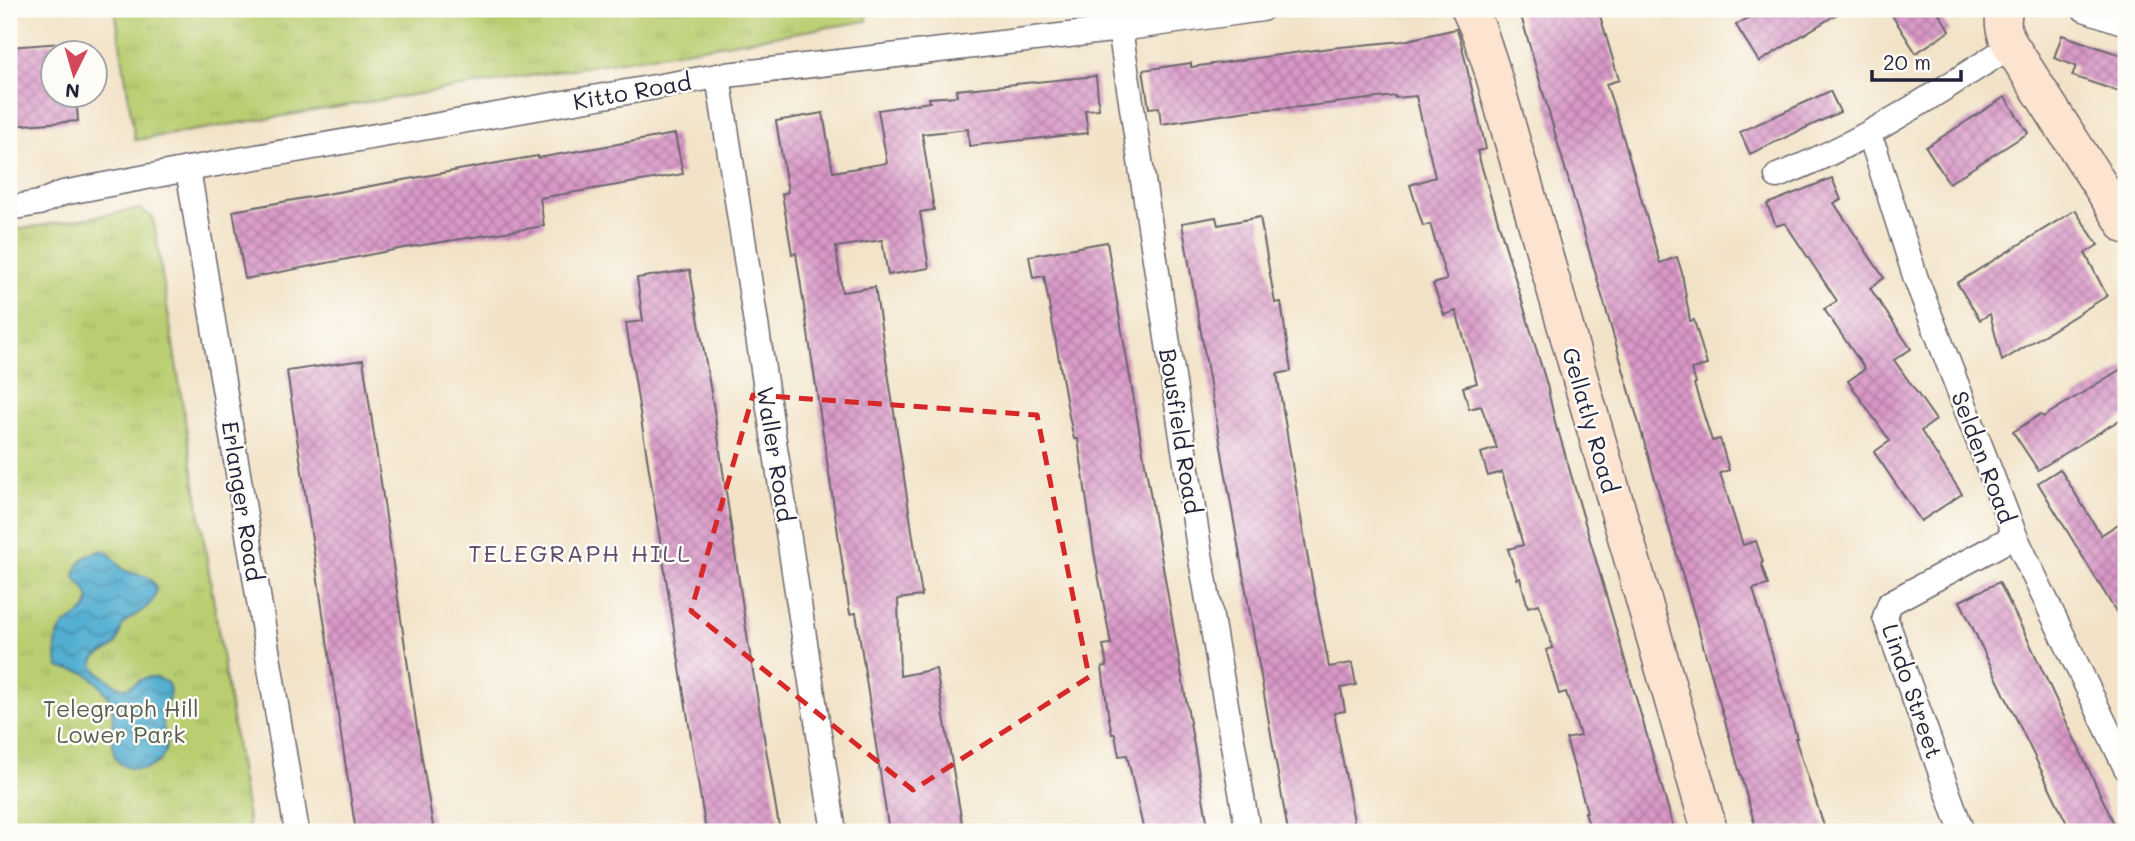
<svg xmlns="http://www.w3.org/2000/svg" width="2135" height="841" font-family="Mali,sans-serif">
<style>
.park{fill:url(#park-tufts);stroke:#6e7856;stroke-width:2}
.water{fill:url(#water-waves);stroke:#3a6886;stroke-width:2}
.building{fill:url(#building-cross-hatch)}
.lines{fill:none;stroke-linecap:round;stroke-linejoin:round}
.street-casing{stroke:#6b666c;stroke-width:27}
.secondary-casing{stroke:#6b666c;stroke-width:38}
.street{stroke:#fff;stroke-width:24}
.secondary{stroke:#fde4d1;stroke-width:35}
.marked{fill:none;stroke:#d62828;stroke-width:5;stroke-dasharray:14 9;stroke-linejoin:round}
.labels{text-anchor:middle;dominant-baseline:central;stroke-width:5;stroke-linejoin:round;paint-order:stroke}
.street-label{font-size:23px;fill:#22223b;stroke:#fdfcf7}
.park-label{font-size:23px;fill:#575e4e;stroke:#fdfcf7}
.neighbourhood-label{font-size:24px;letter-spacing:2px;fill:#624b6c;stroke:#fdfcf7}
</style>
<defs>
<pattern id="park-tufts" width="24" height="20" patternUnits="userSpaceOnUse" patternTransform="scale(1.75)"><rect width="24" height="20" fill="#bace71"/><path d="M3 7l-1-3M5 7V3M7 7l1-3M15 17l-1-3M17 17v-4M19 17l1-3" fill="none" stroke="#a0b163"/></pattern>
<pattern id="water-waves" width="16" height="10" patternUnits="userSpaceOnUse" patternTransform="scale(1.75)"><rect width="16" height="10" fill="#53afd1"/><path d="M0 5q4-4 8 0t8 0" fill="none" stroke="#448eab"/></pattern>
<pattern id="building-cross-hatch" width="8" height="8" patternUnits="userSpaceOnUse" patternTransform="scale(1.75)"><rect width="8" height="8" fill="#d998c7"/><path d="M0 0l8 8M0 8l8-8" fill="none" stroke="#b07ca3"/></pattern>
</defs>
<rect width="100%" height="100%" fill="#fdfcf7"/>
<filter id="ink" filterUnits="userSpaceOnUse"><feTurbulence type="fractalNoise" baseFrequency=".0143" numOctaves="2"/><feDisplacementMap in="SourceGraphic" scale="14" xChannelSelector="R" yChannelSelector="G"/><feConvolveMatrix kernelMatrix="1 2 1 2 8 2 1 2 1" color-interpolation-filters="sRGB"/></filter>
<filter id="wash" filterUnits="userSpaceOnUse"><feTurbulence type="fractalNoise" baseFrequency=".00686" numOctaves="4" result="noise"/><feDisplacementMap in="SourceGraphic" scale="28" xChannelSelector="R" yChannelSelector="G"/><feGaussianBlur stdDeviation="1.57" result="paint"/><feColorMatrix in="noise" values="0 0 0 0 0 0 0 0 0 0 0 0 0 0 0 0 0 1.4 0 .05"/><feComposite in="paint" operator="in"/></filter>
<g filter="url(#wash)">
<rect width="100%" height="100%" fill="#f2e3c8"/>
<g class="park">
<polygon points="115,9 866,9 867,21 135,140"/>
<polygon points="139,209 153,217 250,832 9,832 9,231"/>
</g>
<path class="water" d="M103,550c11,4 13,16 23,21 9,5 21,1 28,13 10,18 -19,30 -29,38 -7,7 -4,18 -11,24 -5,6 -25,10 -20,20 2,5 24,22 29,22 12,1 18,-18 39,-8 6,2 8,7 8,12 -1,9 -6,17 -7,26 -2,13 7,23 1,36 -4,10 -16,15 -26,15 -41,-1 -18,-47 -28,-69 -4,-9 -16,-22 -25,-27 -7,-4 -17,-3 -25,-5 -6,-9 -5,-29 1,-39 7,-11 32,-15 27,-33 -1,-6 -9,-13 -13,-18 0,-17 13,-24 28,-28z"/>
<g id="blocks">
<g class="building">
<polygon points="1519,9 1598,9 1619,80 1606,84 1617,116 1660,263 1677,257 1682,273 1690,321 1694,320 1707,365 1691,369 1696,383 1694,384 1712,441 1720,439 1729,470 1720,473 1743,545 1756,541 1763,562 1761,563 1768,585 1753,589 1797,738 1795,738 1826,832 1757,832"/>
<polygon points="1763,9 1845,9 1759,62 1736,25"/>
<polygon points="1888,9 1936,9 1950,31 1916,53"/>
<polygon points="1456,29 1460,38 1486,149 1477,151 1547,385 1557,431 1558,430 1675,832 1591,832 1585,812 1587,812 1566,739 1580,736 1566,692 1559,694 1546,650 1553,648 1539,604 1528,607 1520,578 1517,579 1513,565 1508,549 1523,545 1502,472 1488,476 1481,453 1497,448 1481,406 1469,409 1463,387 1477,383 1456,311 1444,315 1433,284 1447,280 1430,224 1423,226 1410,185 1435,177 1416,96 1395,98 1395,96 1300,107 1254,110 1161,124 1159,107 1149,108 1143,70 1191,63 1191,67 1330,48 1403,41"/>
<polygon points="2062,35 2126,57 2126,94 2072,76 2076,66 2054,58"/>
<polygon points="62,43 62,52 52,52 52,94 76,94 78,121 9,126 9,47"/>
<polygon points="1096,76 1099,109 1085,110 1088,133 969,146 968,129 922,134 934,210 920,212 929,268 888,275 882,240 836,247 842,292 875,287 922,596 898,599 900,676 936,669 962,823 929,828 930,832 889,832 856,613 850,614 796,253 792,254 782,194 788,192 776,121 823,113 833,172 887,163 878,110 930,102 929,98 957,96 956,90"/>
<polygon points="1830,91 1840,112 1750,154 1740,132"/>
<polygon points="2005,97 2028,133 1949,183 1926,147"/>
<polygon points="675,134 683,174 540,198 544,226 404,248 245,279 233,211 514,160 538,156 538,158"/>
<polygon points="1832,178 1841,200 1834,203 1884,278 1870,288 1911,349 1894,360 1936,420 1921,431 1962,494 1921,521 1874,452 1890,441 1848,381 1865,369 1824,309 1837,301 1785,223 1776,226 1767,204"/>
<polygon points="2075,210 2098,245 2085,253 2107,296 2002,361 1990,314 1980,320 1957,283"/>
<polygon points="1216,217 1218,225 1260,217 1275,303 1281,302 1291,371 1277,374 1307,554 1329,667 1352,663 1356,685 1341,688 1345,711 1334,713 1356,832 1288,832 1182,223"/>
<polygon points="1107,242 1119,314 1209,832 1144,832 1127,755 1119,756 1115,734 1112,734 1108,713 1102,667 1107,666 1103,645 1111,644 1094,552 1078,439 1074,439 1069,416 1044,276 1033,278 1029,256"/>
<polygon points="690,270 714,410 748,642 780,832 706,832 685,700 626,323 643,321 637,278"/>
<polygon points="363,360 417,728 434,832 356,832 344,755 287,371"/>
<polygon points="2126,366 2126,416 2038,470 2013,432 2041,414 2043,417"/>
<polygon points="2060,469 2101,535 2126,519 2126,628 2038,483"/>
<polygon points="1999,582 2030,644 2118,832 2071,832 1985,654 1960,601"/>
</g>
</g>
</g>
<g filter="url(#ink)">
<use href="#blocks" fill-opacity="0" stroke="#6b666c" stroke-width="2"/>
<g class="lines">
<g class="street-casing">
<g id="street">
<polyline points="2084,9 2126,23"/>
<polyline points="1120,29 1199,548 1248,832"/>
<polyline points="718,76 834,832"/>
<polyline points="1868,135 1875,150 1916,279 2015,536 2126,768"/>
<polyline points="188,169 297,832"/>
<path d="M1777,176c84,-32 158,-82 234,-130"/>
<polyline points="9,208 39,203 63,193 188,169 718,76 1120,29 1262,9"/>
<polyline points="1962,832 1885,617 1890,603 2015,536"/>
</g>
</g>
<g class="secondary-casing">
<g id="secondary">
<polyline points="1469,9 1479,31 1491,67 1710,832"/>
<path d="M2005,9c-4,15 -1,24 6,37l115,180"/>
</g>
</g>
<use href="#street" class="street"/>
<use href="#secondary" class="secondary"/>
</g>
</g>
<path class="marked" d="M753,395l284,20 52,262 -176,113 -222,-179z"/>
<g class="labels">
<g class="street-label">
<text transform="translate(632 91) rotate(-10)">Kitto Road</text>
<text transform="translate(1591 420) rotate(74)">Gellatly Road</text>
<text transform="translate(1181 431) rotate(81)">Bousfield Road</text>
<text transform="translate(776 454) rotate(81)">Waller Road</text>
<text transform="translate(1984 457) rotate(69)">Selden Road</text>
<text transform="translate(243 501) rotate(81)">Erlanger Road</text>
<text transform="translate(1913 691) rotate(71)">Lindo Street</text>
</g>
<g class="park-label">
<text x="121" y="708">Telegraph Hill<tspan x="121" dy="26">Lower Park</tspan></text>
</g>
<g class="neighbourhood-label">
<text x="580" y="552">TELEGRAPH HILL</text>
</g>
</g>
<rect width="2135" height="841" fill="none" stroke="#fdfcf7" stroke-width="35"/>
<g transform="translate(74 74) rotate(185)"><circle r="33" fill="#fdfcf7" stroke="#a5a5ac" stroke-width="2"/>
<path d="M0-5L12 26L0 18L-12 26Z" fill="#d1495b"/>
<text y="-10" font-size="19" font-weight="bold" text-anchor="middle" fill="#22223b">N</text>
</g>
<path d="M1872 70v10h89v-10" fill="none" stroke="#22223b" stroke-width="3.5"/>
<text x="1883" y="70" font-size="21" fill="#22223b" stroke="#fdfcf7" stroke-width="5" paint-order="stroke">20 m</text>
</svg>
